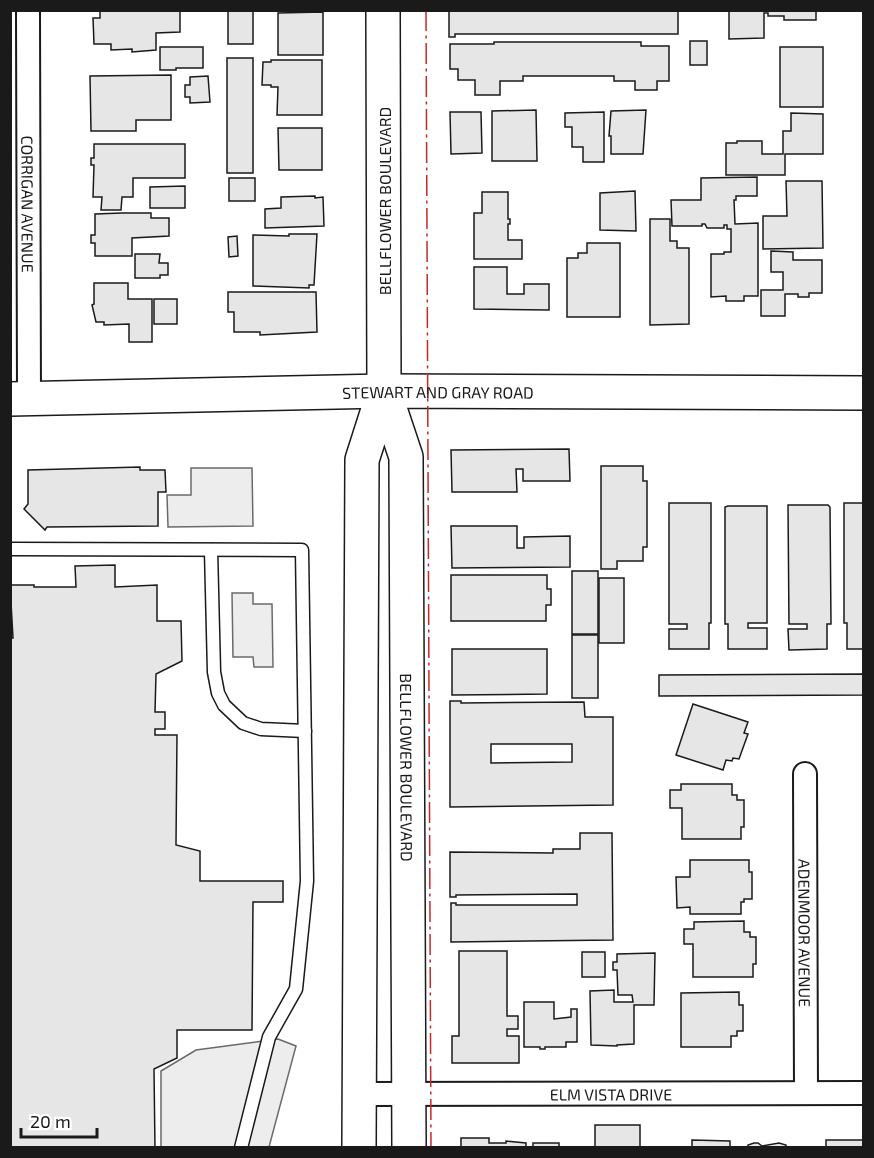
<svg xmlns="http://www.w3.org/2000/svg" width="874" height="1158" font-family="'Exo 2',sans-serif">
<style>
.parking{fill:#ededed;stroke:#6a6a6a;stroke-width:1.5}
.building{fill:#e6e6e6;stroke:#1a1a1a;stroke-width:1.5;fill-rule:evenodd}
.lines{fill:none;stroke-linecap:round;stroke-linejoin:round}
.service-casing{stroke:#1a1a1a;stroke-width:15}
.minor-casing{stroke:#1a1a1a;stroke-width:26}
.secondary-casing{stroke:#1a1a1a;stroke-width:36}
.service{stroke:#fff;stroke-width:12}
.minor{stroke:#fff;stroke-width:22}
.secondary{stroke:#fff;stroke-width:33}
.power{stroke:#c62828;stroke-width:1.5;stroke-dasharray:21 4.5 3 4.5;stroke-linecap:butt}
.labels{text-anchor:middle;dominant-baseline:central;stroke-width:4.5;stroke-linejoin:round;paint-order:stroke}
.street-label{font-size:16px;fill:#1a1a1a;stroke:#fff}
</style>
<rect width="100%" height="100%" fill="#fff"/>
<g class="parking">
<polygon points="191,468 252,468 253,526 168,527 167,495 191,495"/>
<polygon points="232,593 253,593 253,604 272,604 273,667 254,667 253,657 233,657"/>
<polygon points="278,1039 296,1046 269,1147 161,1147 161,1071 196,1050"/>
</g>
<g class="building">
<polygon points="100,10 180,10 180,32 156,33 156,50 132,52 132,49 111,50 111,44 94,44 93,18 100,18"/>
<rect x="228" y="10" width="25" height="34"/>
<polygon points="449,10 678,10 678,34 455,34 455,37 449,37"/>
<polygon points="729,10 816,10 816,20 784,20 784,16 768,16 768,13 764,13 764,38 729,39"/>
<polygon points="323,12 323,55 278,55 278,13"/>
<rect x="690" y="41" width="17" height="24"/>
<polygon points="494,42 641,42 641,46 669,46 669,81 657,81 657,90 635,90 635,81 614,81 614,76 523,76 523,81 500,81 500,95 475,95 475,80 458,80 458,69 450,69 450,44 494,44"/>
<polygon points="160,47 203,47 203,68 176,68 176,70 160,70"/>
<rect x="780" y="47" width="43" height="60"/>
<rect x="227" y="58" width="26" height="115"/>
<polygon points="271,60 322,60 322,115 277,115 278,87 271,87 271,85 262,85 263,62 271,62"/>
<polygon points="171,75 171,120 136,120 136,131 91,131 90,76"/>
<polygon points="208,76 210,102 190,103 190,97 185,97 185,85 190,85 190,77"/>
<polygon points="536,110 537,161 492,161 492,111"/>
<polygon points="646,110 643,154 611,154 611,136 609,136 611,111"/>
<polygon points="450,112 481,112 482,153 451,154"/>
<polygon points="604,112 604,162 583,162 583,147 572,147 572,127 565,127 565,113"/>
<polygon points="791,113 823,114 823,154 785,154 785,175 726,175 726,143 737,143 737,141 762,141 762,154 783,154 783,131 791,131"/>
<polygon points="278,128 322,128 322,170 279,170"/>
<polygon points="94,144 185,144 185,178 133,178 133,197 122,197 121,210 101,210 102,197 93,197 94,165 91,165 91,158 94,158"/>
<polygon points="757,177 757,196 736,196 736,200 734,200 735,224 758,223 758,296 744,296 744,301 726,301 726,296 711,297 711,254 724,254 724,252 731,252 731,229 727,229 727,225 724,225 724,228 707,228 705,224 702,224 702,226 672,226 671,200 701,200 701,178"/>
<rect x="229" y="178" width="26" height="23"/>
<polygon points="786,181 822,181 823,248 763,249 763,216 787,216"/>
<polygon points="185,186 185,208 150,208 150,187"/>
<polygon points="635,191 636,231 600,230 600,193"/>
<polygon points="482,192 508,192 508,219 510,219 510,224 508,224 508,240 522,240 522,259 474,259 474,213 482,213"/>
<polygon points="315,196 315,198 323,197 324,226 265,228 265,209 281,208 281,197"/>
<polygon points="122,213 151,213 151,218 169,218 169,236 132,238 132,256 95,256 95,243 91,243 91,235 95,235 95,214"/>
<polygon points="650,219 670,219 670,241 677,241 677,248 689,248 689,324 650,325"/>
<polygon points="289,234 317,234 314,285 309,285 309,288 253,286 253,235 289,236"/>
<polygon points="237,236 238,256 229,257 228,237"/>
<polygon points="587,243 620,243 620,317 567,317 567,258 578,258 578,253 587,253"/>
<polygon points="771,251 793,252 793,260 822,260 822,293 809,293 809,297 798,297 798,294 785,294 785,316 761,316 761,290 783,290 783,272 771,272"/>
<polygon points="135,254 160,254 159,263 168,263 168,275 160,275 160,278 135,278"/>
<polygon points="474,267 507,267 507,294 524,294 524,284 549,284 549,310 474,309"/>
<polygon points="94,283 128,283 128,299 152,299 152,342 129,342 129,324 104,325 104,322 96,322 92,305 94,304"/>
<polygon points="228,292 316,292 317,332 260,335 260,332 234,332 234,312 228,312"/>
<rect x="154" y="299" width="23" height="25"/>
<polygon points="569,449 570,481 523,481 523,469 516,469 517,492 452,492 451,450"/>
<polygon points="601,466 643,466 643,481 647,481 647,547 643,547 643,561 617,561 617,569 601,569"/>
<polygon points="140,467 140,470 165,470 166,492 158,492 158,526 47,527 45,530 24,509 28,504 28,470"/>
<polygon points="669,503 711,503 711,623 709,623 709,649 669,649 669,629 687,629 687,624 669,624"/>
<polygon points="844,503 864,503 864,649 847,649 847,623 844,623"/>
<polygon points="788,505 828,505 830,507 831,624 827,624 827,649 789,650 788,629 807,629 807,624 789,624"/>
<polygon points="728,506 767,506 767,623 748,623 748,628 767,628 767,649 728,649 728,624 725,624 725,507"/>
<polygon points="451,526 517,526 517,548 524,548 524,537 570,536 570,567 452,568"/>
<polygon points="115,565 115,587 157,585 157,621 181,621 182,661 156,674 155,712 165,712 165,729 155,729 155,735 177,735 176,845 200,851 200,881 283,881 283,902 253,902 252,1030 177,1030 177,1058 154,1069 155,1148 10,1148 10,638 13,638 10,585 34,585 34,587 76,587 75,566"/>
<rect x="572" y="571" width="26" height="63"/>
<polygon points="451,575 547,575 547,589 551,589 551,605 546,605 546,621 451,621"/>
<rect x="599" y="578" width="25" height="65"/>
<rect x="572" y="635" width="26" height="63"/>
<polygon points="452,649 547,649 547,694 452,695"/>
<polygon points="864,674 864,695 659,696 659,675"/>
<path d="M450,701h11v2l123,-1 1,15h28v88l-163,2zM491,744h81v18l-81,1z"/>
<polygon points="693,704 748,722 744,733 748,734 739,759 733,758 732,761 726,760 723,770 676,755"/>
<polygon points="681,784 732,784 732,795 737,795 737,800 744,800 744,827 741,827 741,839 682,839 682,808 670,808 670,790 681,790"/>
<polygon points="580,833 612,833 613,940 451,942 451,903 456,903 456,905 577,905 577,894 456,895 456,897 450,897 450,852 553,853 553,849 580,849"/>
<polygon points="690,860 749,860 749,872 752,872 752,899 744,899 744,902 741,902 741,914 690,914 690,907 677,908 676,877 690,877"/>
<polygon points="744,921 744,932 750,932 750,937 756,937 756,964 753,964 753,977 693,977 693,944 684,944 684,929 694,929 694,922"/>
<polygon points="459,951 507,951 507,1016 518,1016 518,1029 507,1029 507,1036 519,1036 519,1063 452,1063 452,1036 459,1036"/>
<rect x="582" y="952" width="23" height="25"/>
<polygon points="655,953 654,1005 634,1005 634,1044 617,1045 617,1046 591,1045 590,991 614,990 614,1002 633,1002 632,995 618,995 617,970 613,970 613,962 617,962 617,954"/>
<polygon points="739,992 739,1005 743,1005 743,1031 737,1031 737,1036 731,1036 731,1047 681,1047 681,993"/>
<polygon points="524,1002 554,1002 554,1019 571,1017 571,1009 577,1009 577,1042 566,1042 566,1047 545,1047 545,1049 540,1049 540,1047 524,1047"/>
<rect x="595" y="1125" width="45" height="23"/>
<polygon points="461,1138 489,1138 489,1143 506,1143 506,1141 526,1143 526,1148 461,1148"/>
<polygon points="692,1140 730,1141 730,1148 692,1148"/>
<rect x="826" y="1140" width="38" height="8"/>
<rect x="533" y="1143" width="26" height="5"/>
<polygon points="754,1143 758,1143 762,1146 779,1143 786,1145 786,1148 748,1148 748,1145"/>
</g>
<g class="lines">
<g class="service-casing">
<g id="service">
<polyline points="10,549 302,550 307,881 296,989 269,1037 241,1148"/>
<polyline points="211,550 214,672 218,693 224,705 243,723 261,729 305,731"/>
</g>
</g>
<g class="minor-casing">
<g id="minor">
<path id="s1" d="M28,10l1,388"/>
<path id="s2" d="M805,774l1,319"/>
<path id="s3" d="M359,1094l505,-1"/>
</g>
</g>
<g class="secondary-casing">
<g id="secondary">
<path id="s4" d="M384,391l22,66 3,691"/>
<path id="s5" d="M10,399l374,-8 480,2"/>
<polyline points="359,1148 362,460 384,391 383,10"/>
</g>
</g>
<use href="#service" class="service"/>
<use href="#minor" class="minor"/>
<use href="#secondary" class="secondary"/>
<polyline class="power" points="426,10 431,1148"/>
</g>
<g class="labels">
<g class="street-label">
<text transform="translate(384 201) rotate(-90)">BELLFLOWER BOULEVARD</text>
<text stroke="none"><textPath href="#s1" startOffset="194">CORRIGAN AVENUE</textPath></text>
<text stroke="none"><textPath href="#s5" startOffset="428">STEWART AND GRAY ROAD</textPath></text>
<text stroke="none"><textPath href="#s4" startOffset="380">BELLFLOWER BOULEVARD</textPath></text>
<text stroke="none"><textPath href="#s2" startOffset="159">ADENMOOR AVENUE</textPath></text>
<text stroke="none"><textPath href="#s3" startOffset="252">ELM VISTA DRIVE</textPath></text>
</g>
</g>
<rect width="874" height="1158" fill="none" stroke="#1a1a1a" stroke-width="24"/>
<path d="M21 1128v9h76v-9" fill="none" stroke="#1a1a1a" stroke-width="3"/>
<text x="30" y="1128" font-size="18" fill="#1a1a1a" stroke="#ffffff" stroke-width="4.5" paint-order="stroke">20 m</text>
</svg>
